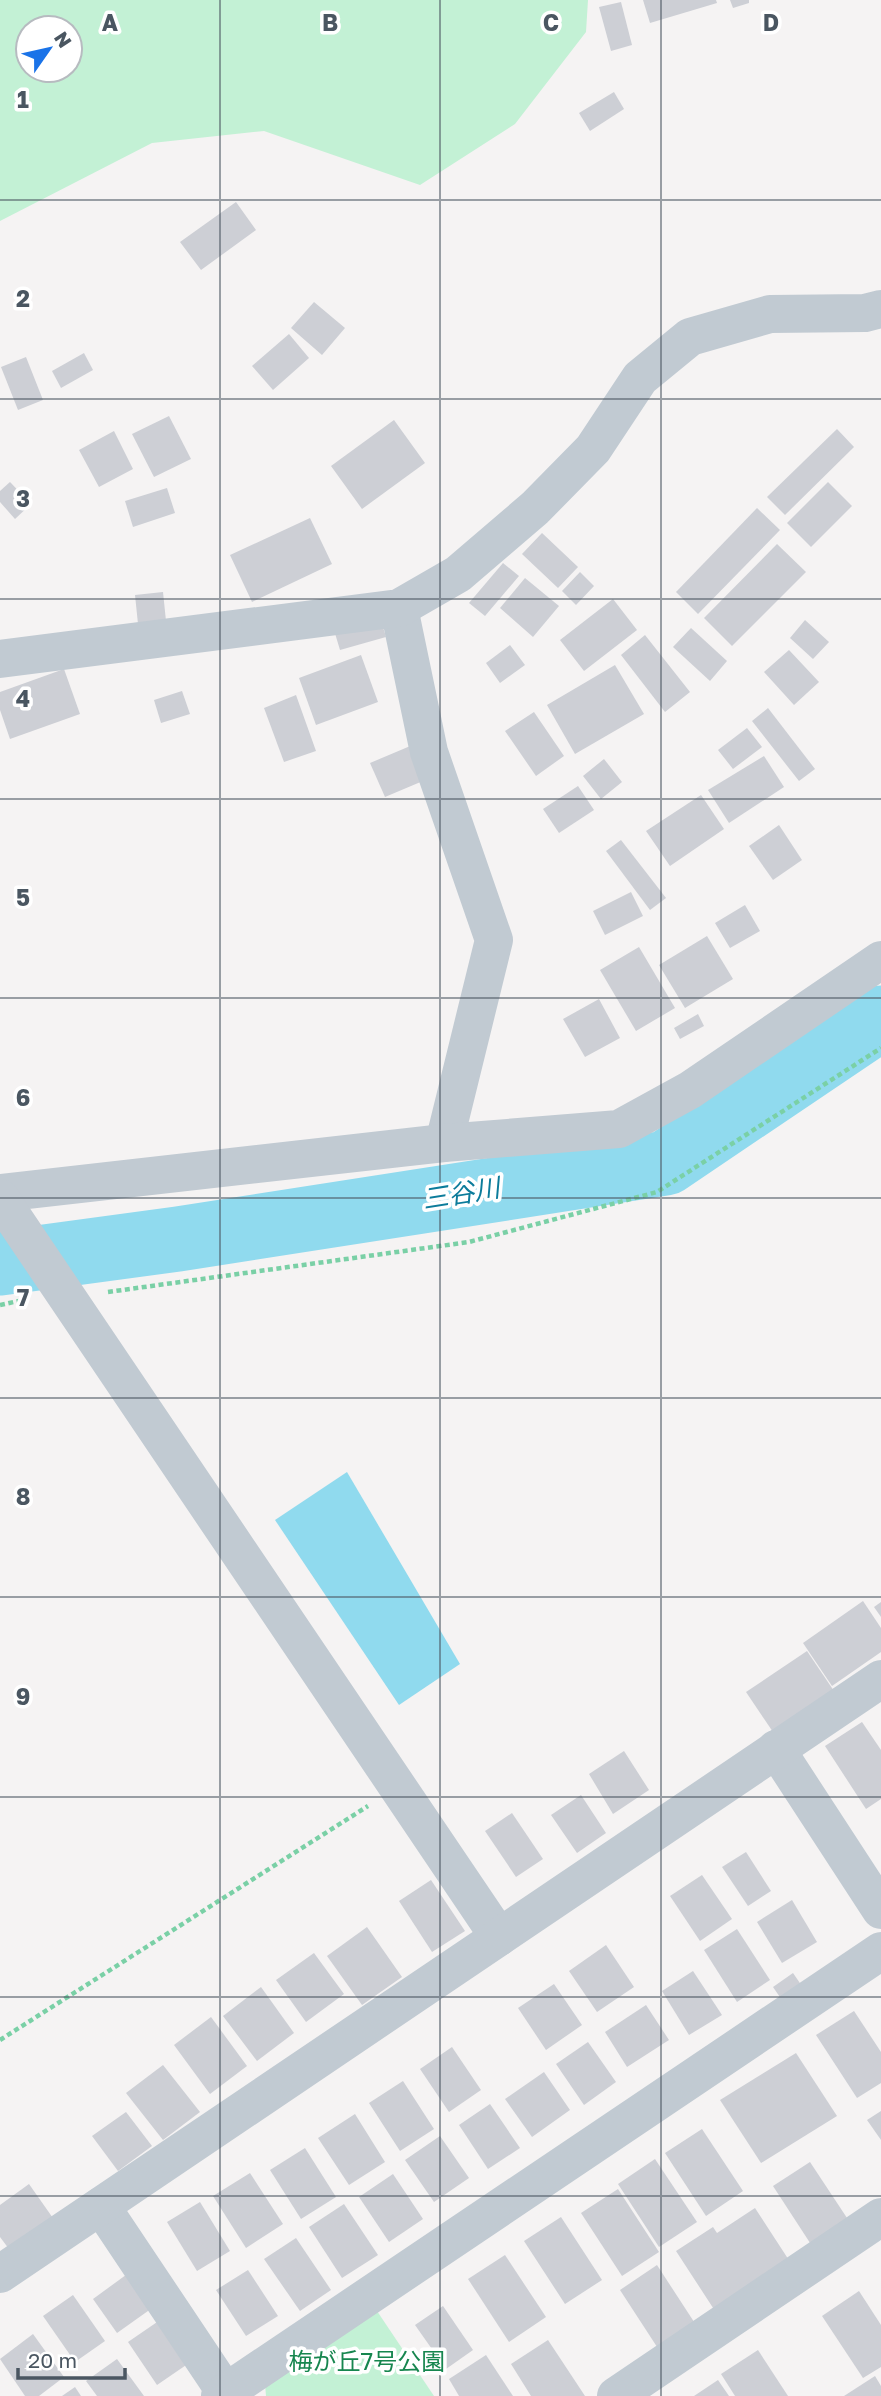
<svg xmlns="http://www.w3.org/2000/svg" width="881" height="2396" font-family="'Golos Text','Noto Sans JP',sans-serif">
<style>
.green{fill:#c3f1d5;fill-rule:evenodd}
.water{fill:#90daee}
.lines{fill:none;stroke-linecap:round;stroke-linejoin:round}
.river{stroke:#90daee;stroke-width:65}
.building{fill:#cdcfd5}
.path{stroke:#7ad0a6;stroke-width:4.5;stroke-dasharray:5 3.5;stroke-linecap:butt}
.minor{stroke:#c1cad2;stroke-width:38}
.grid{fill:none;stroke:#4a5661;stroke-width:2;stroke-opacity:0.55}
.labels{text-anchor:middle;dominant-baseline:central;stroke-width:7;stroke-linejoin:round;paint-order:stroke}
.park-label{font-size:24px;fill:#17864f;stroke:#fff}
.water-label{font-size:26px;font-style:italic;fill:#0c7c9b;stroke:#fff}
.grid-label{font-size:23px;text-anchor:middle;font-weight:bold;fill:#4a5661;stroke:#fff;stroke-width:7;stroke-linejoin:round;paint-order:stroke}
</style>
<rect width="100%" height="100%" fill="#f5f3f3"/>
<g class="green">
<path d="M0,0h588l-2,32 -71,92 -95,61 -156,-54 -112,12 -152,78zM70,28v42h-42v-42z"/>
<polygon points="377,2311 434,2396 266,2396 265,2384"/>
</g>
<polygon class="water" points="347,1472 460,1664 399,1705 275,1520"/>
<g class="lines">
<polyline class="river" points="0,1263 178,1239 666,1163 881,1018"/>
</g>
<g class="building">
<polygon points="643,0 716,0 717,3 650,23"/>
<polygon points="730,0 749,0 749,3 733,8"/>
<polygon points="621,2 632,45 611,51 599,7"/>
<polygon points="614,92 624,109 590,131 579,113"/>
<polygon points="236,202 256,230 201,270 180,242"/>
<polygon points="314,302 345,328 322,355 291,328"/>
<polygon points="289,334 309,358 273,390 252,366"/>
<polygon points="84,353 93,370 61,388 52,371"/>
<polygon points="26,357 43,400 18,410 1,367"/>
<polygon points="169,416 191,459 154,477 132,434"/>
<polygon points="394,420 425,463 362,509 331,466"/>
<polygon points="837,429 854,447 785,515 767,497"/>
<polygon points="114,431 133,469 99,487 79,450"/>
<polygon points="10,482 31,504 15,519 0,502 0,491"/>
<polygon points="828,482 852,506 811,547 787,523"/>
<polygon points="167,488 175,513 133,527 125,501"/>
<polygon points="757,508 780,530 698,614 676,592"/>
<polygon points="310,518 332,564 252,602 230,555"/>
<polygon points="542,533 578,567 558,588 522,554"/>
<polygon points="777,544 806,572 732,646 704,618"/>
<polygon points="503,563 519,576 485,616 469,603"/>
<polygon points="580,572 594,586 576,605 562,591"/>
<polygon points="525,578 559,606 533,637 500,608"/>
<polygon points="163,592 166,621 138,624 135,595"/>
<polygon points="613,599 637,630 584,671 560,640"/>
<polygon points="380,617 386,637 340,650 334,630"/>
<polygon points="805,620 829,642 813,659 790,638"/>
<polygon points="691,628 727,661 710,681 673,647"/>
<polygon points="645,635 690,692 665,712 621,655"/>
<polygon points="510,645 525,665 500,683 486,663"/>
<polygon points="789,650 819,682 794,705 764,672"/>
<polygon points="361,655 378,702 316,725 299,678"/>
<polygon points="615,665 644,714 575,754 547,705"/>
<polygon points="64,669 80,714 10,739 0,710 0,692"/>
<polygon points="182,691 190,714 161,723 154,700"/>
<polygon points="296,695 316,751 284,762 264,708"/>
<polygon points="768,708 815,769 799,781 752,721"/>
<polygon points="534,712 564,756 536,776 505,731"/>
<polygon points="747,728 762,747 733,769 718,750"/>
<polygon points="415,744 430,778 385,797 370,763"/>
<polygon points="764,756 784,787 729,823 708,790"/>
<polygon points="604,759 622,782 601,799 583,776"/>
<polygon points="578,786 594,810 559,833 543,809"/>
<polygon points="701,795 724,829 670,866 646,831"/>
<polygon points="779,825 802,860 773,880 749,846"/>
<polygon points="621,840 666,898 650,910 606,851"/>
<polygon points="631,892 643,916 605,935 593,911"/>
<polygon points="745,905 760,931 730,948 715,923"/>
<polygon points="707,936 733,979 685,1008 659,965"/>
<polygon points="639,947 675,1008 636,1031 600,970"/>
<polygon points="599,999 620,1038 585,1057 563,1019"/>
<polygon points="698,1014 704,1026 680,1039 674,1028"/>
<polygon points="863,1601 881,1628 881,1652 832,1686 803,1643"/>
<polygon points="881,1602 881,1617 874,1607"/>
<polygon points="807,1651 836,1694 775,1735 746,1692"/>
<polygon points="862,1722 881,1750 881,1799 866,1809 825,1746"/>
<polygon points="624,1751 649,1790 613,1814 589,1774"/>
<polygon points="581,1795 606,1833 577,1853 551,1815"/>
<polygon points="512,1813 543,1859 516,1877 485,1831"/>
<polygon points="746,1852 771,1891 748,1906 722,1867"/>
<polygon points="702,1875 732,1919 700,1941 670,1896"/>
<polygon points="431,1880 465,1931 432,1952 399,1901"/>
<polygon points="792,1900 817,1942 782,1963 757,1922"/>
<polygon points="367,1927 402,1977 362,2005 327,1956"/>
<polygon points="737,1929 770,1980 737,2002 704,1950"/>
<polygon points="606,1945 634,1987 597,2012 569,1971"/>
<polygon points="314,1953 344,1994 306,2022 276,1980"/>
<polygon points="693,1971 722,2015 689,2035 662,1991"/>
<polygon points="793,1973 806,1992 786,2006 773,1987"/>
<polygon points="554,1984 582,2025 546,2050 518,2008"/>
<polygon points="261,1987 294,2033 257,2061 223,2016"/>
<polygon points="646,2005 669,2040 627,2067 605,2032"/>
<polygon points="854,2011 881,2052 881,2083 857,2098 816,2035"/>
<polygon points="211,2017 247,2066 210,2094 174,2045"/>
<polygon points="588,2042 616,2082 584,2105 556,2064"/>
<polygon points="452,2047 481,2090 449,2112 420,2069"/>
<polygon points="796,2053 837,2116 761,2163 720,2100"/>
<polygon points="163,2065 200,2112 163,2140 126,2093"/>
<polygon points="544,2072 570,2110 532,2137 505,2099"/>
<polygon points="403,2081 434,2129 400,2151 369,2103"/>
<polygon points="490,2104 520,2148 488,2169 459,2125"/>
<polygon points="881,2111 881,2140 867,2120"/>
<polygon points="126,2112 152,2146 118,2171 92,2136"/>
<polygon points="355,2114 385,2162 349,2185 318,2138"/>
<polygon points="702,2129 743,2191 706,2216 665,2153"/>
<polygon points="440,2136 469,2178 434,2202 405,2160"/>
<polygon points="305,2148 336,2197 301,2219 270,2170"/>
<polygon points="655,2159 697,2222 659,2247 618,2184"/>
<polygon points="810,2162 851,2224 814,2249 773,2186"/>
<polygon points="250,2173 283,2224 246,2248 213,2196"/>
<polygon points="393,2174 423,2219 389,2242 359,2197"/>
<polygon points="29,2184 55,2221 12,2253 0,2237 0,2205"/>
<polygon points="618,2189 659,2252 622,2276 581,2213"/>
<polygon points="200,2202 230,2251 197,2271 167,2222"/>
<polygon points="344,2204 378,2255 342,2278 309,2227"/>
<polygon points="755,2208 796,2271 717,2314 676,2251 713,2227 717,2233"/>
<polygon points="561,2217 602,2280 565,2304 524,2241"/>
<polygon points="296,2238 331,2290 300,2311 264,2259"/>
<polygon points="505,2255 546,2317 509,2342 468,2279"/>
<polygon points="657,2265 698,2328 661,2353 620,2290"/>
<polygon points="248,2270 278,2316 246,2336 216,2290"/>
<polygon points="130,2272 155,2306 117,2333 93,2299"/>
<polygon points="859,2291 881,2325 881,2367 863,2378 822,2316"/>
<polygon points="73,2295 105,2341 75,2362 43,2316"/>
<polygon points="443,2306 473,2350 446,2369 415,2325"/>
<polygon points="163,2318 192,2361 157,2385 128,2342"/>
<polygon points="33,2334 64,2377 39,2396 25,2396 0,2359"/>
<polygon points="548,2340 585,2396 531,2396 511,2364"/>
<polygon points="758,2350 788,2396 735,2396 721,2374"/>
<polygon points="486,2355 513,2396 459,2396 449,2379"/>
<polygon points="117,2359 144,2396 97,2396 86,2381"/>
<polygon points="875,2376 881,2386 881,2396 844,2396"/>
<polygon points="718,2380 729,2396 694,2396"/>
<polygon points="75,2387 81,2396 62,2396"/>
</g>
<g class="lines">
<g class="path">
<polyline points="108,1292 469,1242 657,1192 881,1048"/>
<polyline points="0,1305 23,1300"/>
<polyline points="0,2040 368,1806"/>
</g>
<g class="minor">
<polyline points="399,608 429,752 494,940 444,1143"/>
<polyline points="0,659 399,608 458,574 535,508 593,449 640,378 690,337 770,314 865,313 881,309"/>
<polyline points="0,1193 444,1143 619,1129 690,1090 881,960"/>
<polyline points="0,1198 499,1937"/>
<polyline points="776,1749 881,1910"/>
<polyline points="101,2206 228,2396"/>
<polyline points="0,2274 881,1679"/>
<polyline points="220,2396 881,1951"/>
<polyline points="616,2396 881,2217"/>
</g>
</g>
<path class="grid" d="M220,0v2396M440,0v2396M661,0v2396M0,200h881M0,399h881M0,599h881M0,799h881M0,998h881M0,1198h881M0,1398h881M0,1597h881M0,1797h881M0,1997h881M0,2196h881"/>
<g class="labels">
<g class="park-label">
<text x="367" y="2360">梅が丘7号公園</text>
</g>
<g class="water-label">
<text transform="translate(461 1193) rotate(-9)">三谷川</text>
</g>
</g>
<g class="grid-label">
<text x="110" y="31">A</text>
<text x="330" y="31">B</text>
<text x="551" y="31">C</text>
<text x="771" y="31">D</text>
<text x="23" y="108">1</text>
<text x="23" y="307">2</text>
<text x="23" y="507">3</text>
<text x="23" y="707">4</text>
<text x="23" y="906">5</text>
<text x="23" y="1106">6</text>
<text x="23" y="1306">7</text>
<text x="23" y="1505">8</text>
<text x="23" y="1705">9</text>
</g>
<g transform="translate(49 49) rotate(56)"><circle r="33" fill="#ffffff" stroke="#b7bbc0" stroke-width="2"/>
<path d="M0-5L12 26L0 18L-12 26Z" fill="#1a73e8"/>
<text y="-10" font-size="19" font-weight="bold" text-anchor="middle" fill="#4a5661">N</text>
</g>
<path d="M18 2368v10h107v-10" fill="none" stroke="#4a5661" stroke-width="3.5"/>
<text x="28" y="2368" font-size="21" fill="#4a5661" stroke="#ffffff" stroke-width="5" paint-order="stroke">20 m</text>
</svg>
